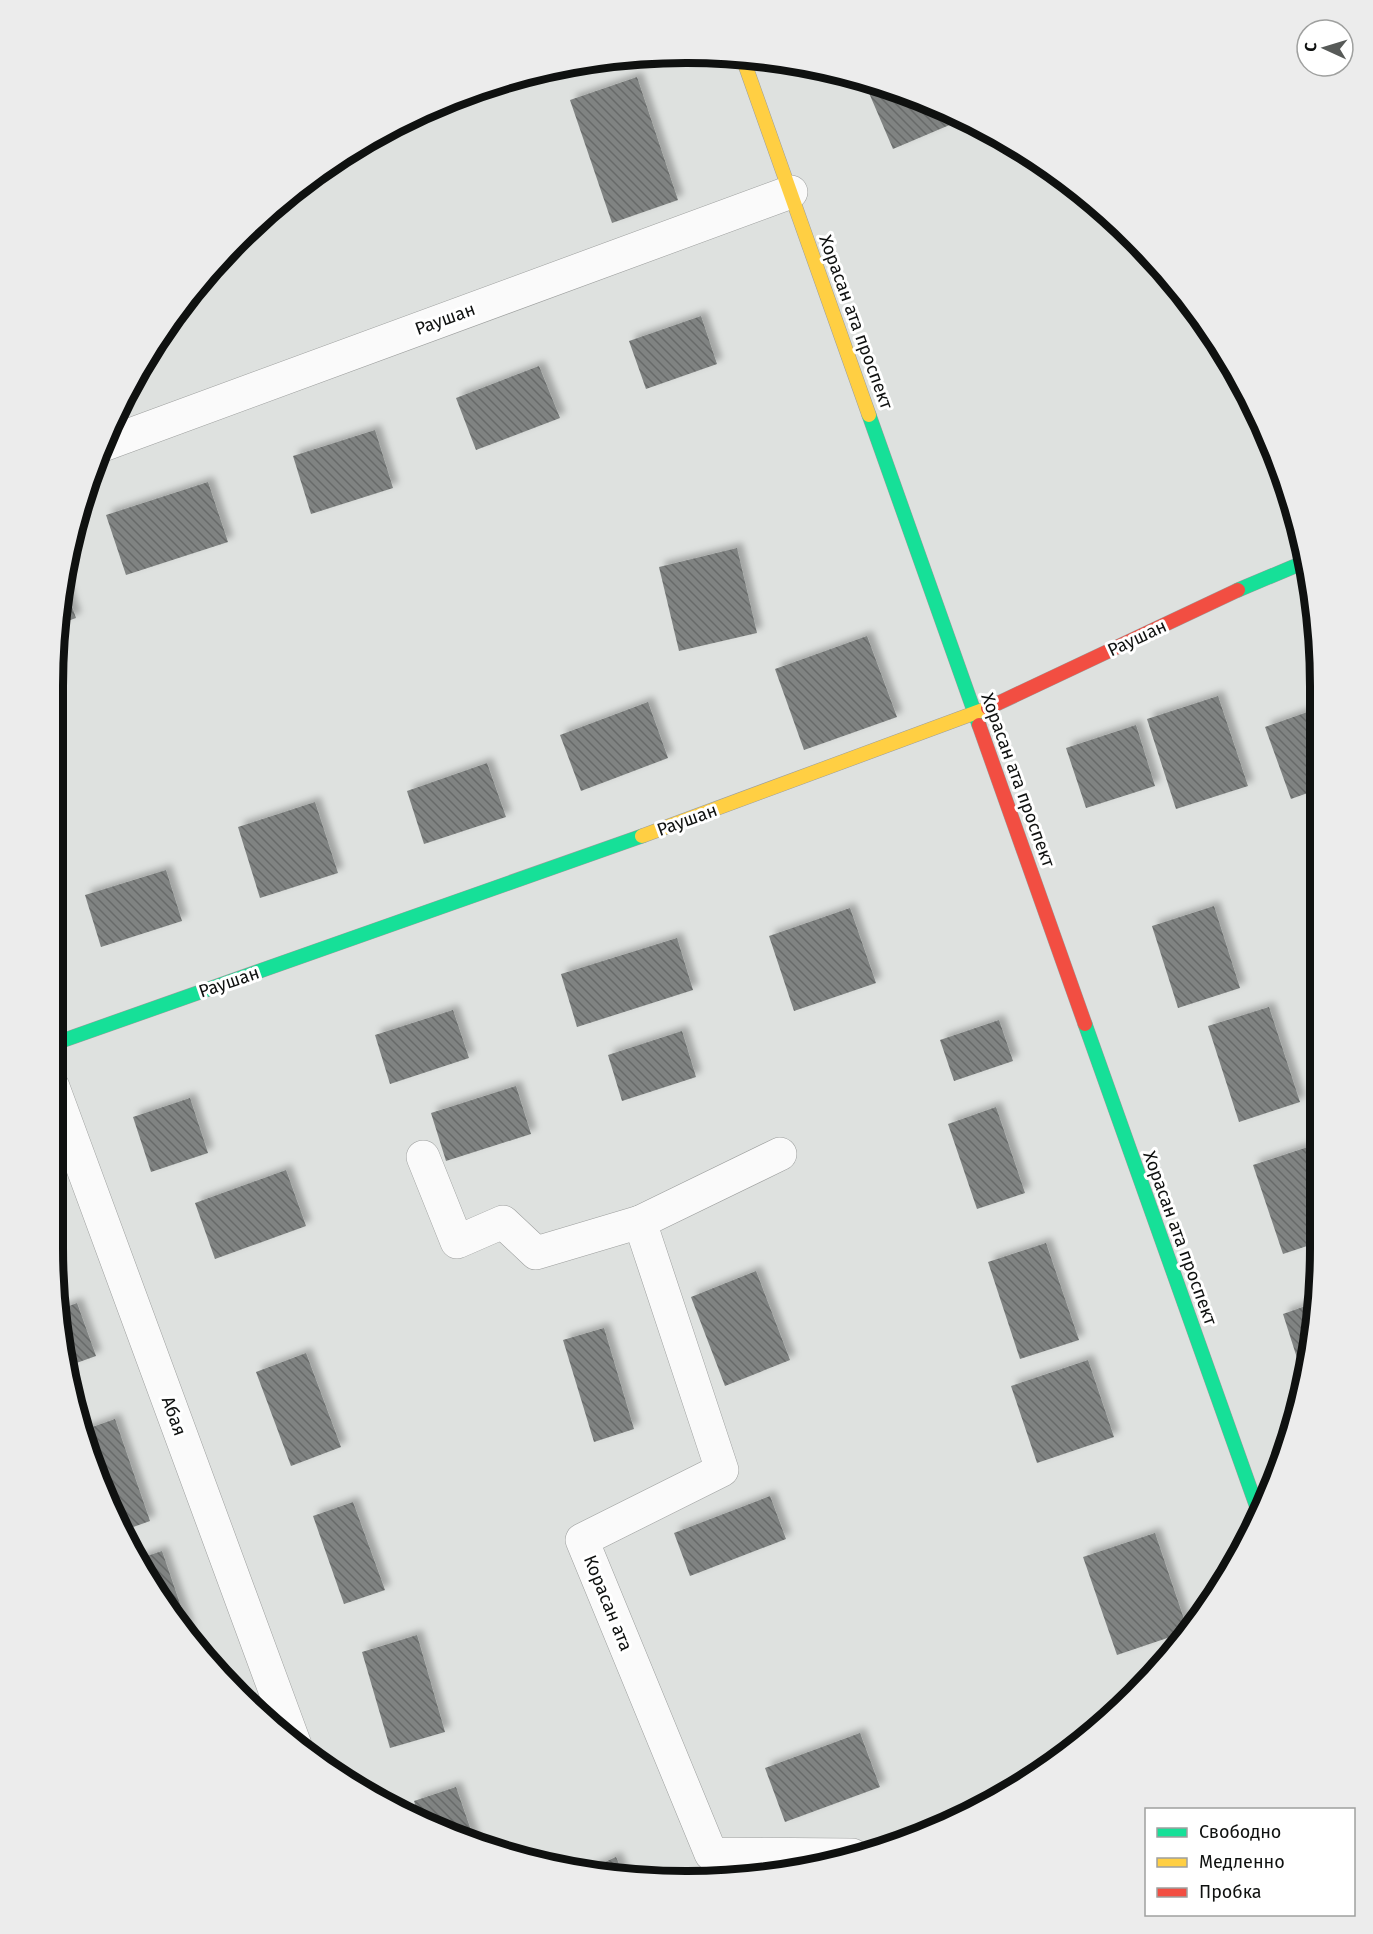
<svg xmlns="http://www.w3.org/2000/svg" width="1373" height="1934" font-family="'Fira Sans',sans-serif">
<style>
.building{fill:url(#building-back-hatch);filter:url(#shadow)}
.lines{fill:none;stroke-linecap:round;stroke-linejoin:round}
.street-casing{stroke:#9c9e9d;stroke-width:34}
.fast-casing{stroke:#9c9e9d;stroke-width:15}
.slow-casing{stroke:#9c9e9d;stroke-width:15}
.jam-casing{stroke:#9c9e9d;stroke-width:15}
.street{stroke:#fafafa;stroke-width:33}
.fast{stroke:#16e098;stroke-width:14}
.slow{stroke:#ffcf43;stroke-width:14}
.jam{stroke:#f24e42;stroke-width:14}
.labels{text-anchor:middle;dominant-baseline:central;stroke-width:6;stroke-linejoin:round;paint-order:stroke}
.street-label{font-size:18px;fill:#0f1110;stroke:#fff}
.rim{fill:none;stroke:#0f1110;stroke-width:8}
</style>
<defs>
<pattern id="building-back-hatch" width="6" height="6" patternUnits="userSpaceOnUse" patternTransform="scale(1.5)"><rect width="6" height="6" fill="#808382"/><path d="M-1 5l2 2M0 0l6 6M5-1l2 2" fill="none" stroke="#676a69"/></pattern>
<filter id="shadow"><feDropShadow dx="5.5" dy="-5.5" stdDeviation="3" flood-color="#0004"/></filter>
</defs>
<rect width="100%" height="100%" fill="#dee1df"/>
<g class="building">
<polygon points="637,77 678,200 612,223 570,100"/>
<polygon points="863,79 905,95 966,118 893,149"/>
<polygon points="701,316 717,364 646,389 629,341"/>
<polygon points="539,366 560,418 476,450 456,398"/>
<polygon points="375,430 393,488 311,514 293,456"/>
<polygon points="208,482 228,542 126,575 106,515"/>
<polygon points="737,548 757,633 679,651 659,567"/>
<polygon points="63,581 76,618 59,624"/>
<polygon points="867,636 897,717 804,750 775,669"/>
<polygon points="1218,696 1248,786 1176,809 1147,719"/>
<polygon points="648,702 668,758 581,791 560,735"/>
<polygon points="1316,709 1316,790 1291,799 1265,727"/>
<polygon points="1136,725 1155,786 1086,808 1066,748"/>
<polygon points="487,763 506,817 424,844 407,791"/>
<polygon points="315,802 338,873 260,898 238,827"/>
<polygon points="166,870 182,921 101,947 85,895"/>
<polygon points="1214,906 1240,988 1178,1008 1152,926"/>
<polygon points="850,908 876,983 794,1011 769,936"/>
<polygon points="677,938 693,990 577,1027 561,974"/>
<polygon points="1269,1007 1300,1102 1239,1122 1208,1026"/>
<polygon points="453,1010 469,1058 390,1084 375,1035"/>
<polygon points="999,1020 1013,1061 954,1081 940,1040"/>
<polygon points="682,1031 696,1077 622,1101 608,1055"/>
<polygon points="516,1086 531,1134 446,1161 431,1113"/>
<polygon points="190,1098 208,1153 151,1172 133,1117"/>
<polygon points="996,1107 1025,1193 977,1209 948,1124"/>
<polygon points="1317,1144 1319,1242 1283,1254 1253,1165"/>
<polygon points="286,1170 306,1226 215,1259 195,1203"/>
<polygon points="1046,1243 1079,1340 1020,1359 988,1262"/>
<polygon points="756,1271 790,1360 725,1386 691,1297"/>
<polygon points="1317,1302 1308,1358 1304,1380 1283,1314"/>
<polygon points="77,1303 96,1356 68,1366 61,1309"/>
<polygon points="604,1328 634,1429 594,1442 563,1340"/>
<polygon points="306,1353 341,1447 291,1466 256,1372"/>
<polygon points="1088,1360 1114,1437 1037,1463 1011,1386"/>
<polygon points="115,1419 150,1521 122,1531 101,1490 81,1431"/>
<polygon points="770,1496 786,1539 690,1576 674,1533"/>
<polygon points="353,1502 385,1590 344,1604 313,1516"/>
<polygon points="1155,1533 1188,1631 1117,1655 1083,1557"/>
<polygon points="162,1551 191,1636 159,1599 138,1559"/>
<polygon points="417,1635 445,1732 390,1748 362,1652"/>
<polygon points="860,1733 880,1787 785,1822 765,1768"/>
<polygon points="456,1787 475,1842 444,1833 420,1821 414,1801"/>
<polygon points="616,1857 625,1878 585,1871"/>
</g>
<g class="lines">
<g class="street-casing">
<g id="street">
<polyline points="100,446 791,192"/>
<polyline points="53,1087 295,1745"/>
<polyline points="423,1157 457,1242 503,1222 536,1253 640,1222 722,1470 582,1540 711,1854 852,1855"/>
<polyline points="640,1222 780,1154"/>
</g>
</g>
<g class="fast-casing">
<g id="fast">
<polyline points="869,415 979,725"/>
<polyline points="1238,590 1307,561"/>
<polyline points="1085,1024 1260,1516"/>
<polyline points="53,1044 642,836"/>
</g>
</g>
<g class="slow-casing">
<g id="slow">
<polyline points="742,56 869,415"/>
<polyline points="642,836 988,708"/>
</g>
</g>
<g class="jam-casing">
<g id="jam">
<polyline points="988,708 1238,590"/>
<polyline points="979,725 1085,1024"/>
</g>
</g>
<use href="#street" class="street"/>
<use href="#fast" class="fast"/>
<use href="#slow" class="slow"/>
<use href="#jam" class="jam"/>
</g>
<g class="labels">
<g class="street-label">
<text transform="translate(445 319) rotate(-20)">Раушан</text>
<text transform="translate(856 322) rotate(70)">Хорасан ата проспект</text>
<text transform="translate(1137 638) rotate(-25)">Раушан</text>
<text transform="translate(1018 780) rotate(70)">Хорасан ата проспект</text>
<text transform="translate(687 820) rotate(-20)">Раушан</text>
<text transform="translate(229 982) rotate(-19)">Раушан</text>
<text transform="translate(1180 1238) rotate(70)">Хорасан ата проспект</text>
<text transform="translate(174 1416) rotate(70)">Абая</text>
<text transform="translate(608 1603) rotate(68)">Корасан ата</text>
</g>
</g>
<path d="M0 0H1373V1934H0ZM686 63H687A623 623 0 0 1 1310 686V1248A623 623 0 0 1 687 1871H686A623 623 0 0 1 63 1248V686A623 623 0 0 1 686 63Z" fill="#ececec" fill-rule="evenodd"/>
<path class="rim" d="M686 63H687A623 623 0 0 1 1310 686V1248A623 623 0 0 1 687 1871H686A623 623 0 0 1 63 1248V686A623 623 0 0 1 686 63Z"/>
<rect x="1145" y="1808" width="210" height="108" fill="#ffffff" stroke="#9fa09f" stroke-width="1.5"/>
<rect x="1157" y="1828" width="30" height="9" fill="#16e098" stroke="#9fa09f" stroke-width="1.5"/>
<text x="1199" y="1838" font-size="18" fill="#0f1110">Свободно</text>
<rect x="1157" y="1858" width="30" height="9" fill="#ffcf43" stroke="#9fa09f" stroke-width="1.5"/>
<text x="1199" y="1868" font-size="18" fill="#0f1110">Медленно</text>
<rect x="1157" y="1888" width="30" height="9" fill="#f24e42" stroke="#9fa09f" stroke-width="1.5"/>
<text x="1199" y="1898" font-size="18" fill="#0f1110">Пробка</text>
<g transform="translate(1325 48) rotate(274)"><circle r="28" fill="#ffffff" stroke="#9fa09f" stroke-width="1.5"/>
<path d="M0-4.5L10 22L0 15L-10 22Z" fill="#575a58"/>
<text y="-9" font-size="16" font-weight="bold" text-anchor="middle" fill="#0f1110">С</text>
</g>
</svg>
